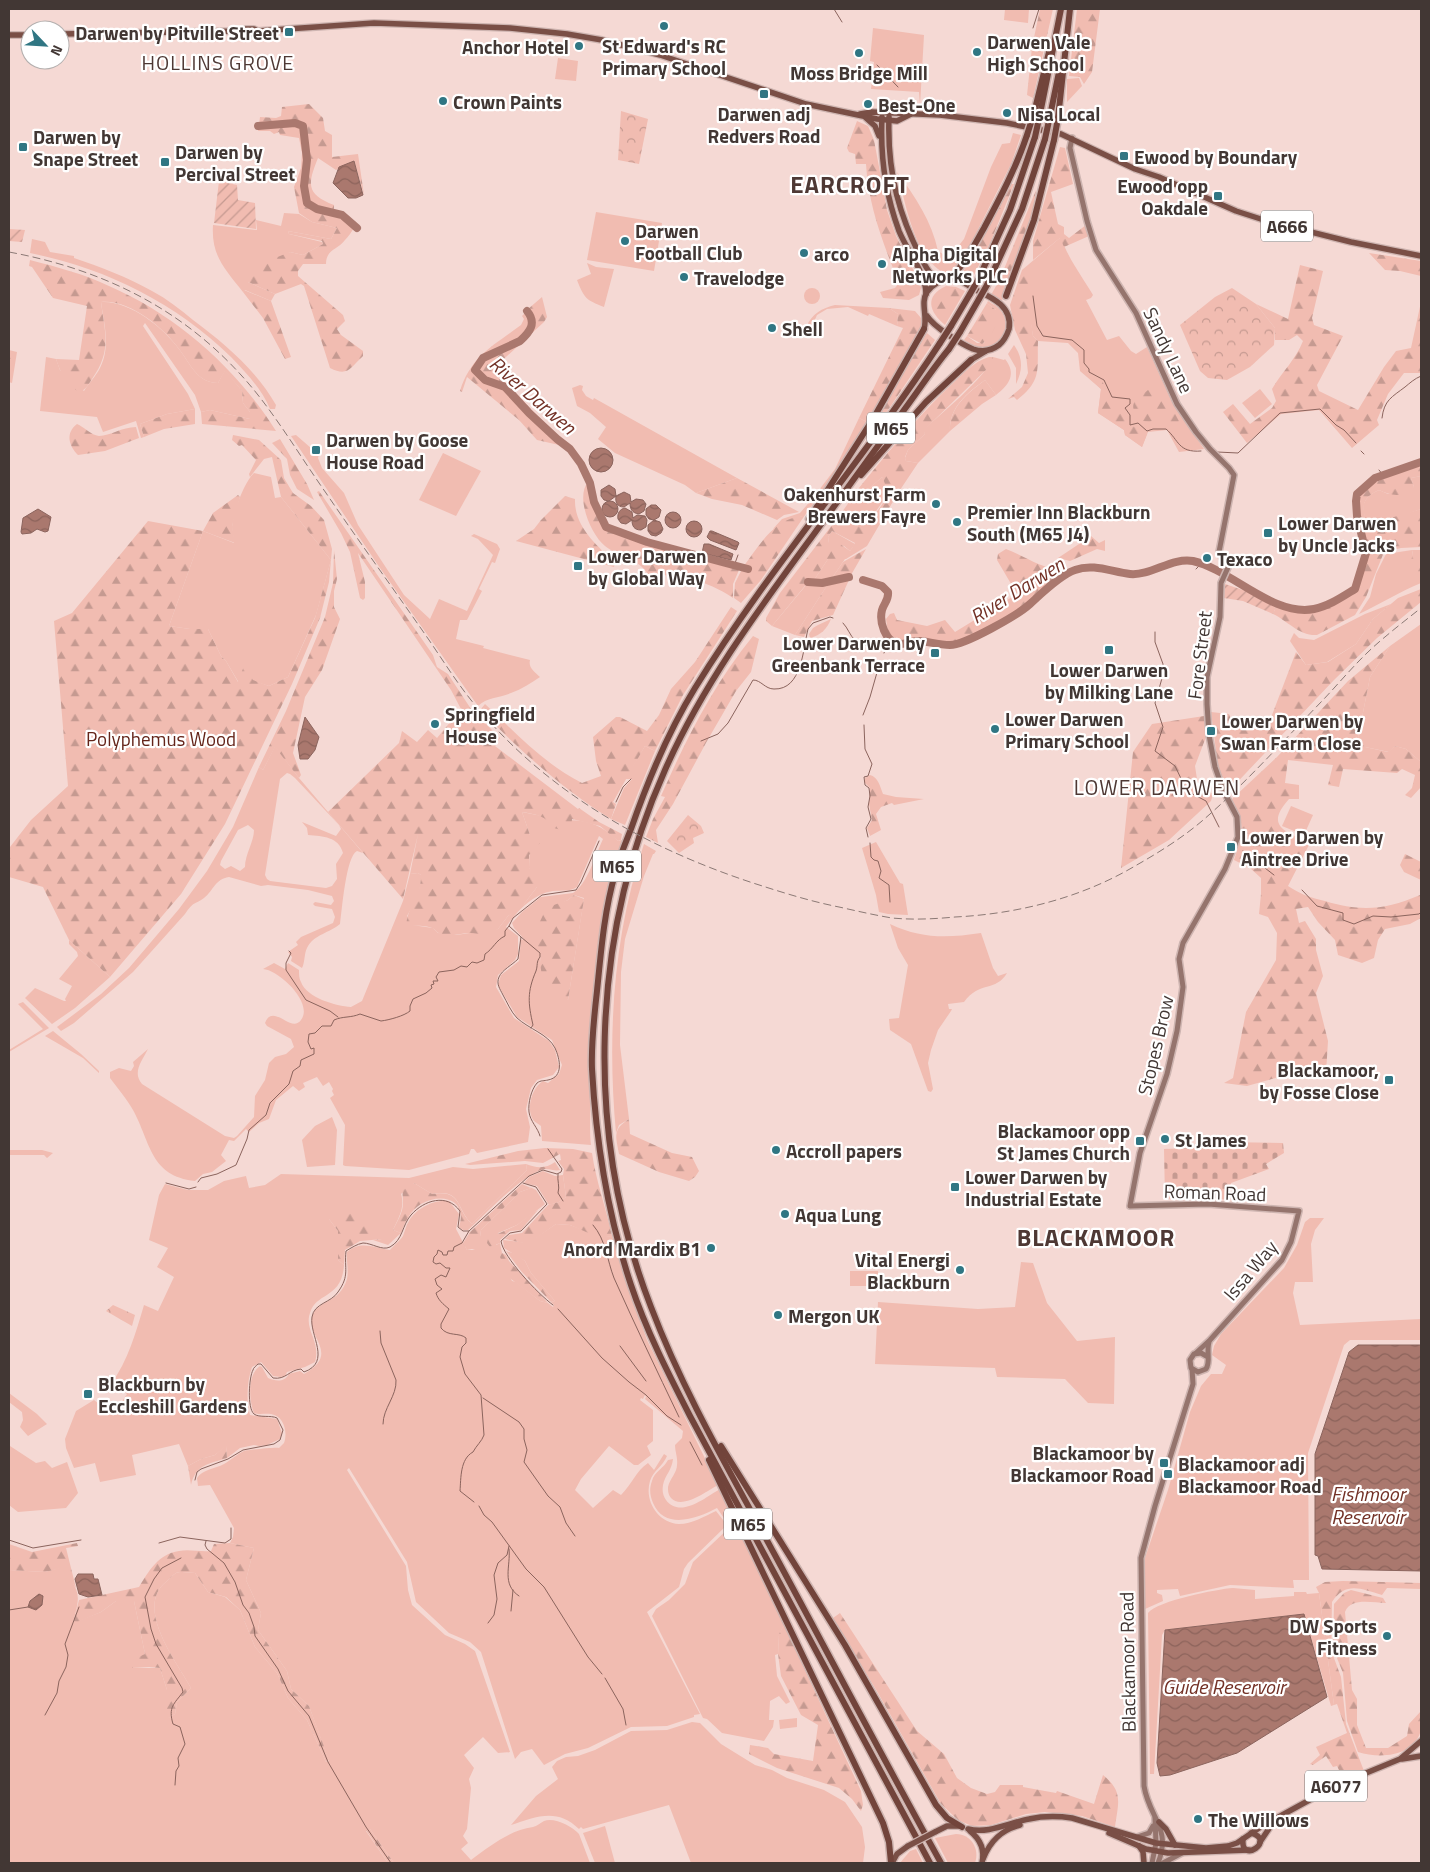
<svg xmlns="http://www.w3.org/2000/svg" width="1430" height="1872" font-family="'Titillium Web',sans-serif">
<style>
.grass{fill:#f1bcb1;fill-rule:evenodd}
.forest{fill:url(#forest-firs);fill-rule:evenodd}
.cemetery{fill:url(#cemetery-stones)}
.park{fill:url(#park-crowns)}
.garden{fill:url(#garden-furrows)}
.water{fill:url(#water-waves);stroke:#8b645d}
.lines{fill:none;stroke-linecap:round;stroke-linejoin:round}
.stream{stroke:#8b645d;stroke-width:1}
.river{stroke:#aa786e;stroke-width:8}
.secondary-casing{stroke:#ceb5b1;stroke-width:8}
.trunk-casing{stroke:#ceb5b1;stroke-width:8}
.motorway-casing{stroke:#ceb5b1;stroke-width:9}
.secondary{stroke:#95746d;stroke-width:5}
.trunk{stroke:#7a4f46;stroke-width:5.5}
.motorway{stroke:#72443b;stroke-width:6}
.rail{stroke:#8b7975;stroke-width:1;stroke-dasharray:8 4;stroke-linecap:butt}
.trunk-bridge-casing{stroke:#ceb5b1;stroke-width:8;stroke-linecap:butt}
.motorway-bridge-casing{stroke:#ceb5b1;stroke-width:9;stroke-linecap:butt}
.trunk-bridge{stroke:#7a4f46;stroke-width:5.5}
.motorway-bridge{stroke:#72443b;stroke-width:6}
.poi-dot{fill:#307683;stroke:#fff;stroke-width:2}
.labels{text-anchor:middle;dominant-baseline:central;stroke-width:4.5;stroke-linejoin:round;paint-order:stroke}
.shield{fill:#fff;stroke:#7b7371;stroke-width:1}
.shield-label{font-size:18px;font-weight:bold;fill:#423734}
.poi-label{font-size:19px;font-weight:bold;fill:#423734;stroke:#fff;text-anchor:start}
.street-label{font-size:19px;fill:#423734;stroke:#fff}
.park-label{font-size:19px;fill:#642419;stroke:#fff}
.neighbourhood-label{font-size:20px;letter-spacing:1px;fill:#4e3834;stroke:#fff}
.water-label{font-size:20px;font-style:italic;fill:#733126;stroke:#fff}
.quarter-label{font-size:21px;letter-spacing:1px;fill:#4e3834;stroke:#fff}
.district-label{font-size:24px;font-weight:bold;letter-spacing:1px;fill:#4e3834;stroke:#fff}
</style>
<defs>
<pattern id="forest-firs" width="22" height="20" patternUnits="userSpaceOnUse" patternTransform="scale(1.25)"><rect width="22" height="20" fill="#f1bcb1"/><path d="M5 1l3.5 6h-7zM16 11l3.5 6h-7z" fill="#c59a91"/></pattern>
<pattern id="cemetery-stones" width="16" height="16" patternUnits="userSpaceOnUse" patternTransform="scale(1.25)"><rect width="16" height="16" fill="#f1bcb1"/><path d="M2 7V4a2 2 0 0 1 4 0v3zM10 15v-3a2 2 0 0 1 4 0v3z" fill="#c59a91"/></pattern>
<pattern id="park-crowns" width="20" height="18" patternUnits="userSpaceOnUse" patternTransform="scale(1.25)"><rect width="20" height="18" fill="#f1bcb1"/><path d="M2 6a3 3 0 1 1 6 0M12 15a3 3 0 1 1 6 0" fill="none" stroke="#c59a91"/></pattern>
<pattern id="garden-furrows" width="10" height="10" patternUnits="userSpaceOnUse" patternTransform="scale(1.25)"><rect width="10" height="10" fill="#f1bcb1"/><path d="M-1 1l2-2M0 10L10 0M9 11l2-2" fill="none" stroke="#c59a91"/></pattern>
<pattern id="water-waves" width="16" height="10" patternUnits="userSpaceOnUse" patternTransform="scale(1.25)"><rect width="16" height="10" fill="#aa786e"/><path d="M0 5q4-4 8 0t8 0" fill="none" stroke="#8c635b"/></pattern>
</defs>
<rect width="100%" height="100%" fill="#f5d9d4"/>
<g class="grass">
<polygon points="1005,9 1029,9 1028,23 1004,20"/>
<polygon points="873,28 924,35 920,106 919,92 871,89 874,62 870,61"/>
<polygon points="558,58 578,61 576,81 555,79"/>
<polygon points="1079,78 1082,86 1067,102 1067,79"/>
<path d="M1013,133l8,2 -10,29 -47,93 -8,11 -8,7c-34,-14 -42,-72 -51,-103 18,24 35,50 41,79l8,5 10,-7 8,-10 27,-72 11,-23 8,-1z"/>
<polygon points="596,212 662,223 654,271 587,260"/>
<path d="M284,213l15,1 13,8 25,6 -6,11 -43,-8 1,3 33,8 1,2 -20,11 -13,-3 -42,30 27,12 -4,7 -26,-11 -2,2c-18,-23 -32,-36 -30,-67l44,5 -1,-10 25,6z"/>
<path d="M1061,237c6,20 22,41 32,58l-2,3 -5,2 21,40 12,-4 12,15 5,3 11,-7 24,53 33,49 -25,3 -12,-22 -19,2 -6,15 -17,-12 -1,-5 -26,-17 3,-24 -21,-18 -2,-18 -10,-10 -30,-2 -5,-5 -11,-66z"/>
<path d="M32,239l13,3 5,10 24,4v2c27,9 53,19 78,33 15,8 28,18 41,29 31,23 63,50 83,85l-1,4h-5c-8,-20 -24,-36 -39,-52 -55,-54 -126,-89 -201,-104z"/>
<path d="M587,263l9,4 18,2 -10,38c-18,-7 -20,-9 -27,-27l14,-6z"/>
<polygon points="1000,279 1007,282 1004,288 1002,302 991,295"/>
<circle cx="812" cy="296" r="8"/>
<path d="M988,301c4,3 10,5 13,10 12,16 -2,40 -23,36 -5,-1 -9,-4 -14,-7l3,-4 10,7h7l12,-33 -9,-7z"/>
<path d="M101,302c28,-2 62,25 78,47 11,14 18,34 39,34l7,-13 17,21 1,12 7,9v7l-40,-9 -9,2 -6,-17 -50,-72 -2,3 45,68 7,15 -28,5 -27,10 4,13 -3,1 -5,-17 -33,11 -6,-15 -57,-6 6,-54 10,2 4,11 24,21c5,-8 12,-15 16,-23 11,-21 4,-44 1,-66z"/>
<path d="M835,305l54,3 9,6 -1,12 -28,-12 -1,2 -20,-9 -21,2 -10,6 -8,18 -2,-1 -1,-5c6,-13 16,-19 29,-22z"/>
<path d="M1014,345c9,13 9,25 2,39v-16l-8,-14z"/>
<path d="M993,357l11,3 1,-1c12,15 4,26 -9,36l-11,-15c-18,13 -36,27 -35,51l-32,32 -12,-2 -1,-3 3,-8 17,-16 -2,-4c17,-15 65,-55 70,-73z"/>
<polygon points="580,385 583,386 582,390 586,396 593,400 594,398 737,478 696,493 685,485 615,453 598,439 606,427 590,413 577,406 572,388"/>
<polygon points="1260,389 1272,404 1255,418 1242,403"/>
<polygon points="859,418 867,422 841,465 803,518 802,516 773,529 782,519 800,513 813,498 815,499 820,492 819,490 835,469"/>
<path d="M296,435l23,20 -1,3 4,10 22,25 14,32 46,70 26,24 9,-20 28,12 26,-56 -15,-16 -7,-3 3,-2 23,10 3,5 -5,14 -3,-1 -13,27 3,2 -15,29h-7l-4,19 28,7 -1,2 47,12c-2,8 5,12 10,17 -9,6 -18,12 -29,16 -12,5 -24,4 -33,13l-98,-138 -89,-132z"/>
<polygon points="443,453 481,471 456,516 419,500"/>
<path d="M254,473l17,4 4,21 6,-1 50,63 -15,55 -28,62 -19,9 -16,-5 -14,2 -13,-22 -5,-5 -13,-27h-18l-21,-3 34,-95 31,12c0,-5 -2,-11 -2,-16 1,-14 12,-45 22,-54z"/>
<path d="M1421,476v33l-45,16 -7,5c-6,-19 -12,-30 10,-40l9,4 26,-7 -3,-9z"/>
<path d="M882,477c11,16 -2,28 -11,41l-8,2 -15,-8h-6l10,-14 4,5 5,-7z"/>
<polygon points="832,531 855,544 850,551 844,546 829,543 828,537"/>
<path d="M1412,550l3,24h6v9c-22,9 -41,21 -62,31l11,-17 6,-23 10,-20z"/>
<polygon points="828,559 845,559 832,578 814,580"/>
<polygon points="807,584 828,584 795,635 772,626"/>
<polygon points="1391,604 1373,619 1356,644 1327,662 1306,665 1290,641 1294,633 1299,638 1314,640 1365,614"/>
<polygon points="1421,624 1421,762 1406,749 1395,746 1389,752 1365,747 1358,738 1370,677 1390,646"/>
<path d="M275,746l24,32 64,75 -6,-2c-11,5 -15,59 -17,73 -10,9 -26,10 -33,24 -3,6 -2,14 -5,20l-11,-7 1,-4 -4,-5 10,-7 -2,-3 5,-5 32,-14 2,-6 -3,-8 -17,-3 -2,-2 2,-2 16,3 3,-4 -2,-5 -24,-6 -40,-5 -7,1 -32,-9c-14,2 -15,13 -25,21 -10,7 -10,3 -19,16l-52,58 -59,51 -13,8 -4,-4 44,-33 28,-26 50,-59 28,-38 26,-44 26,-60 4,3zM287,773l3,1 5,4 44,47 2,4 -5,7 -34,-14 5,6 1,7c15,1 31,2 35,18l-7,11 1,15 -5,7 -6,2 -56,-7 -3,-2 -2,-4 15,-96zM248,825l6,5c0,12 -9,24 -9,37l-5,4 -9,-5 -6,3 -5,-4 1,-4 17,-31z"/>
<polygon points="645,746 655,751 625,825 611,819 624,788 632,779 625,779"/>
<polygon points="1291,806 1313,815 1304,835 1282,826"/>
<path d="M522,812l20,4 9,6c27,-4 46,-2 67,19l4,-1c-25,84 -35,168 -32,256 1,17 -1,32 1,49l-49,-4 -1,-15c-2,-2 -5,-3 -7,-5 -9,-11 -2,-34 9,-40l5,2 11,-9 3,-9 -10,-25 -35,-23 -19,-32 3,-10 18,-14 2,-21 3,-1 -10,-11 -2,-5 10,-11 19,-15 32,-4c14,-8 23,-39 30,-54l-4,-3 -22,51c-7,5 -15,3 -24,4 -20,3 -36,20 -47,36l12,9v18l-3,6 -17,15 -2,12 18,31 35,23 6,9 4,17 -6,8 -16,5 -6,8 -5,21 4,18 -2,15 -51,11 -3,-4h-3l-2,5 -60,16 -64,-4 -2,-1 2,-40 -15,-27 4,-3 -2,-4 1,-2 -4,-7 -6,4 -6,-9 -14,6 2,4 -6,4 -6,-5 -17,14 -7,19 -10,4 -10,9 -3,-3 -12,12 -5,-1 -8,15 5,6 -14,11 -9,2 -8,7c-45,-5 -44,-38 -62,-71 -6,-11 -15,-21 -23,-32v-6l9,-4 12,3 3,-5 -1,-4 15,-13c-6,12 -16,23 -6,35l83,52 9,2 3,-2 17,-19 1,-21 10,-16 4,-17 6,-6 11,-3 8,-7 -3,-8 -24,-13 -2,-3c8,-21 26,11 36,-3 13,-17 -22,-50 -38,-51l11,-6 11,6 3,-6 11,7c0,4 0,9 2,12 6,16 35,24 50,25l11,-6 41,-100 7,-27 8,-1 3,2c1,15 -7,29 -14,41l5,9 21,3 5,5 18,2 42,-6 10,-13 16,-12 13,-17 -8,-19 1,-33zM574,895l10,3 -16,102 -28,-38 1,-9 19,-49 8,-4z"/>
<polygon points="876,842 900,883 903,884 908,915 888,914 879,912 876,895 862,848"/>
<path d="M644,844l12,7 -2,3h-1l-9,22 -19,63 -4,33 -1,73 9,74 -10,6 -3,8c-9,-98 -3,-196 28,-289z"/>
<path d="M890,924c32,15 57,14 91,9l12,35 5,8 9,-3c-11,19 -28,8 -43,29l-16,2 1,5h3l-1,2 -13,19 -7,20 -3,13 5,26 -2,3 -3,-1 -17,-47 -21,-14 -1,-11 10,-1 9,-53 -10,-17z"/>
<polygon points="69,940 110,977 75,1008 52,1024 25,998 35,988 64,1001 66,1001 65,999 72,986 59,979 78,956 77,952 69,944"/>
<polygon points="23,1002 49,1028 9,1052 9,1050 43,1029 18,1004"/>
<polygon points="53,1031 81,1054 99,1071 99,1073 83,1058 45,1036"/>
<polygon points="332,1117 337,1130 335,1165 307,1167 302,1140 315,1126"/>
<polygon points="9,1150 42,1150 53,1153 47,1158 44,1155 9,1155"/>
<path d="M526,1164l1,6 -55,54c-16,-15 -10,-36 -40,-30l-18,-11 -13,11c4,14 -2,23 -8,36l8,3 -13,12 -15,-5 9,-1 -53,-20 9,12v29l6,5c-2,34 -28,27 -34,48 -6,17 11,28 5,49l-10,5 -18,5 -2,4 -4,1 -8,-1 -12,-14 -9,5c-5,14 -6,34 -2,48l27,4 5,14 -2,6 -13,6 -8,1 -5,-1 -14,3 -13,10 -1,-12 -11,9 -14,4 -13,7 -9,-22 -47,11 4,20 -36,7 -5,-19 -21,5 -8,-20 -1,-9 11,-28 18,-11 19,15 14,-21 -16,-10c17,-23 25,-52 33,-79l14,6 16,-34 -17,-10 11,-19 -19,-8 10,-45 6,-11 23,6h20l16,-9 22,-5 3,12 16,-3 16,-11 128,4 44,-11 20,2z"/>
<polygon points="543,1171 555,1176 563,1175 566,1197 559,1202 549,1205 537,1186 524,1183 529,1177"/>
<path d="M530,1187l6,3 9,14 -1,1 -27,20 -19,8 -2,12 4,-2 2,10 -2,4 12,24 4,1 24,19 8,2 5,4 1,-2 -3,-3 4,-1 -24,-28 -6,-12 -21,-13 -1,-8 25,3 28,-19 14,1 32,12 10,-1 11,37 24,67 71,145c-11,6 -36,25 -47,13 -3,-4 -3,-7 -3,-11 2,-9 9,-14 9,-22 1,-7 -2,-13 -2,-20l7,-7 1,-7 -38,-32 1,-2 -1,-2 -2,4 -2,-1 -1,2 13,10v31l-6,5 4,9 -13,10h-4l-25,-19 -28,33 -6,11 18,18 20,-18 8,5c11,-11 15,-24 27,-32l6,7 10,-16 3,2c-4,10 -14,15 -17,25 -6,20 8,42 29,43 13,0 26,-8 37,-13l11,14 -39,38 -4,6 -5,18 -32,25 53,102 -6,1v2l-27,9 -36,1 -43,21 -23,6 -21,11 -12,-16 -11,3 -6,7 -34,-107 -11,-10 -21,-9 -33,-31 -9,-40 -58,-94 -2,2 59,96 2,24 4,15 33,30 20,9 10,7 35,101 -12,1 -15,-16 -19,18 10,13 -5,11 2,9 -4,41 -4,7 5,7 -7,6 10,11c19,-14 39,-30 62,-33 4,-1 7,-4 11,-6 10,-4 28,5 35,13l11,29h-196l-24,-34 -4,2 22,32h-379v-293l36,2 18,-5c17,27 18,25 10,56l28,-11 15,-11h18l11,53 -13,14h28l7,22 1,28 7,-4 2,-12 14,-14c-14,-26 -58,-81 -24,-107 2,-2 6,-6 9,-8 5,-2 14,0 19,0l13,19 17,5 15,13 15,37 22,26 11,25 19,22 19,42 3,-1 -20,-55 -18,-17 -4,-18 -29,-41 3,-17 -15,-33 8,-32 -24,-5 3,-6 1,-9 -24,-43 -12,1 -1,-8c6,-9 18,-9 27,-14 7,-4 13,-10 20,-13 4,-1 32,-4 35,-3l5,-5c4,-11 0,-27 -13,-29 -6,-1 -11,1 -17,-1 -5,-13 -7,-38 6,-47l2,1 6,11c7,3 16,5 21,-4l11,-3 4,3c36,-21 4,-34 8,-57 4,-17 28,-13 35,-38 2,-9 -1,-18 0,-27 14,-12 27,-4 43,-2 4,-5 10,-9 13,-14 2,-5 3,-11 6,-15 7,-13 26,-22 40,-20l10,13 -3,15 11,21h11l3,-20 39,-38 11,-4z"/>
<polygon points="1310,1218 1324,1218 1315,1230 1311,1244 1313,1282 1295,1282 1293,1293 1300,1325 1421,1319 1421,1340 1350,1340 1344,1345 1308,1453 1309,1580 1293,1580 1294,1588 1230,1585 1180,1596 1178,1589 1157,1590 1157,1593 1162,1595 1163,1601 1145,1609 1145,1558 1168,1490 1190,1412 1201,1386 1211,1374 1222,1374 1226,1365 1212,1355 1214,1346 1221,1334 1284,1268 1297,1245 1305,1222"/>
<polygon points="1021,1262 1033,1263 1047,1303 1077,1341 1115,1337 1114,1404 1088,1403 1065,1379 997,1377 995,1368 875,1364 878,1302 978,1309 1015,1307"/>
<rect x="850" y="1271" width="28" height="15"/>
<polygon points="9,1393 37,1414 47,1424 28,1436 20,1427 23,1420 22,1412 9,1402"/>
<polygon points="10,1446 36,1463 45,1461 52,1468 67,1462 78,1493 66,1508 18,1512 9,1505"/>
<path d="M673,1459c-1,11 -8,16 -10,26 -1,6 0,11 3,15 14,19 40,-3 54,-11l64,136 -5,10 -1,19 -3,1 2,21 13,26 -4,2 -7,-8 -9,5 -1,19h5l-1,7 -9,14 -42,-8 -15,-14 -4,-1 -51,-102 4,-7 13,-9 16,-16 8,-22 37,-35 -13,-19c-19,10 -52,23 -64,-5 -3,-7 -4,-14 -1,-22 2,-9 12,-13 16,-21z"/>
<path d="M1233,1588l22,2v9l39,-3v-4h12l1,2 12,-1 15,112 -3,1 -27,-92 -139,16 -3,5 -8,139h-4l-2,-161c9,-12 69,-24 85,-25z"/>
<polygon points="797,1718 797,1727 780,1729 779,1720"/>
<path d="M692,1722l8,1 21,21 34,21 17,5 15,8 37,12 21,12 17,25 3,20 -2,16h-172l-22,-58 -86,24 -2,-2 -2,2c-22,-22 -44,-12 -68,-4l25,-29 22,-17 -6,-12 5,-6 9,-4 12,-1 17,-6 36,-19 36,-1z"/>
<polygon points="605,1826 615,1863 595,1863 583,1833"/>
<path d="M956,1834c15,0 24,15 19,29h-27l-13,-25z"/>
<polygon points="916,1849 923,1863 900,1863 910,1851"/>
</g>
<g class="forest">
<polygon points="1040,9 1053,9 1033,98 1027,95 1032,47"/>
<polygon points="1077,9 1100,9 1092,72 1084,84 1080,77 1069,76"/>
<path d="M309,104l14,14 2,13 7,4v22l26,-3 6,41 -10,-34 -18,9 -18,-12c-10,25 -13,36 16,47v5c-7,-2 -17,-3 -23,-8 -11,-9 -2,-33 -3,-46 0,-10 -2,-20 -4,-31l-9,-3 -36,3 1,-8 16,1 5,-2 1,-9z"/>
<path d="M857,121l11,5 6,14 13,70 9,26 24,47 1,5 -2,7 -10,5 -26,-2 -3,-6 15,-4 4,-5c-15,-37 -31,-78 -33,-119h-10l-1,-10 -6,-2 -2,-4z"/>
<path d="M294,124l8,3 3,33 -3,26 4,18 11,7 24,6 14,10c-4,5 -6,9 -10,13 -7,10 -19,9 -19,24h-23l-5,7v5l45,39 2,6 -8,8 4,6 22,16v5c-13,12 -15,21 -33,12l-26,-82 -3,-2 -26,10 -27,-12 2,-10 5,-6 35,-14 13,3 20,-11 -1,-3 -33,-7 -1,-3 43,8 6,-11 -25,-6 -13,-9 -5,-26 7,-19 1,-15 -3,-15 -19,-3 -1,-3 -5,2 -4,-3h-12l1,-3z"/>
<polygon points="1060,147 1065,148 1073,184 1051,192 1058,224 1064,227 1064,234 1069,238 1086,225 1089,236 1064,247 1060,238 1033,260 1033,241"/>
<polygon points="1011,184 1014,184 991,241 972,279 962,274"/>
<path d="M1036,190c-4,31 -13,65 -29,92l-7,-3z"/>
<polygon points="1369,253 1421,261 1421,276 1400,271 1385,270"/>
<path d="M30,260c27,7 54,14 79,26 69,30 127,82 167,145l-74,-7 -1,-12 9,-2 40,9v-7l-7,-9 -1,-12 -17,-20 -7,12c-21,0 -28,-20 -39,-34 -16,-22 -50,-50 -78,-47 4,32 11,48 -9,77 -4,6 -6,11 -13,13 -12,-7 -19,-20 -23,-33l23,1 8,-54 -34,-8 -21,-31 -3,-1z"/>
<path d="M1300,265l23,6 -11,47 2,7 29,11 -26,49 2,6 39,19 26,-43 12,-16 15,-3 10,-46v71h-17l-16,21 -11,26 2,5 -27,23 -33,-38 -38,4 -34,29 -24,-31 10,-8 17,20 22,-16 4,-7 -4,-12c10,-17 24,-30 31,-48l-6,-6 -8,5h-14v-12l-19,-24 32,15z"/>
<path d="M1022,270l3,1 7,26 -3,8 4,31 5,5c-1,30 4,39 -21,59l-3,-3 -6,2 14,-12 6,-14 -2,-19 -11,-24 -5,-25z"/>
<path d="M946,286l10,1 9,4 -20,34c-16,-13 -21,-29 1,-39z"/>
<polygon points="244,290 271,301 291,357 285,359 263,318 243,292"/>
<path d="M542,297l5,20 -3,5 -51,47 56,59 -43,-42 -20,-8 -9,-8c2,-3 4,-8 7,-10 13,-12 69,-20 44,-51z"/>
<polygon points="987,303 996,310 1000,318 989,338 982,344 967,336"/>
<polygon points="889,308 915,311 921,318 922,325 867,422 859,418 903,328 897,326 898,314"/>
<path d="M526,312c13,31 -27,31 -44,45 -4,3 -7,8 -10,12l12,12 21,8 54,56 -22,-5 -18,-20 -52,-43 -5,15 -2,-1c11,-35 33,-45 61,-66l3,-6 -2,-3z"/>
<polygon points="927,333 935,340 874,431 871,428"/>
<polygon points="9,350 17,352 12,383 9,382"/>
<path d="M989,357h4l-2,8 -67,65 1,4 -17,16 -3,7 1,4 12,2 -20,30 -31,53 -21,13h-18l-14,21 -5,1 -37,45 -6,-5v-3l14,-25 62,-81c9,-1 13,7 22,8 9,0 22,-19 23,-27 0,-5 -3,-12 -5,-16l-21,19 -5,7 -5,-5c32,-40 64,-79 101,-114 11,-10 22,-23 37,-27zM832,531l23,12 -5,8 -14,-10 -7,2 -1,-6z"/>
<polygon points="1089,378 1102,381 1111,398 1122,401 1121,410 1129,425 1136,427 1147,434 1142,447 1125,435 1124,430 1098,413 1101,389"/>
<path d="M985,380l11,15 -14,9 -32,27c-1,-24 18,-38 35,-51z"/>
<path d="M1148,390l16,2 15,29 -4,5 -8,-2 -9,-5 -9,3 -6,-1 -1,-6 6,-4 1,-4 -3,-3 -11,9c-6,-12 5,-16 13,-23z"/>
<polygon points="195,409 195,424 164,429 144,437 140,424 167,414"/>
<path d="M77,424c7,3 14,11 22,12 11,0 23,-9 37,-9l3,11 -34,13 -27,4c-9,-9 -13,-22 -1,-31z"/>
<polygon points="233,435 259,440 281,460 284,478 293,493 311,506 324,520 332,549 329,582 320,618 292,684 225,824 181,894 110,977 69,940 43,887 9,877 9,851 10,847 31,820 68,786 54,621 72,613 148,521 203,531 213,513 238,495 240,497 232,526 235,543 203,531 169,626 190,629 208,629 221,656 226,661 238,682 244,666 253,680 269,686 288,677 315,618 331,560 281,497 272,457 264,459 250,477 249,474 256,460 242,445 239,446 232,440"/>
<polygon points="280,439 307,484 314,500 297,489 290,475 287,459 272,443"/>
<path d="M1421,464v12l-10,2 3,9c-10,11 -23,9 -35,3 -21,9 -16,21 -10,39l25,-12 27,-8v38l-20,1 -17,4 -18,45 -11,18 -38,20c-18,1 -29,-14 -44,-21l3,-7c34,12 51,1 80,-17l11,-37 -9,-38v-15l1,-6 5,-6 9,-5z"/>
<polygon points="737,478 799,512 784,515 777,520 742,505 712,499 696,493"/>
<path d="M588,482l4,20 12,27 43,16 92,25 -6,14v14c-28,-19 -52,-22 -85,-24 -10,-16 -29,-17 -43,-28 -14,-11 -30,-49 -17,-64z"/>
<path d="M319,491l114,164 4,12 11,7 23,35 29,29 -5,8 83,63 1,-1 20,14 23,12 -1,6 -3,1 -18,-15 -28,-7 -1,14 -17,-5c-7,-12 -19,-14 -32,-16l8,23 10,8 -11,12v13l15,15 -7,4 -16,21 -13,8 -10,13 -16,7c-11,-7 -26,1 -38,-1 -5,-1 -7,-3 -10,-6 -6,-4 -21,-4 -27,-2 -3,-15 15,-32 14,-52l-3,-2 -8,1 8,-40 -15,65 -75,-87 71,-69 3,-12 15,11 11,-12 9,8 24,-29 -10,-19 -93,-137 7,29v16l-2,2 -3,-2 -10,-46 -9,-19 -24,-41z"/>
<path d="M565,496l10,3c-1,28 22,46 40,64l-1,4 -98,-26 18,-12 7,-9z"/>
<path d="M803,516v2l-42,62 -20,23 -7,-5 1,-15 6,-12h6l2,-3 -6,-1c16,-21 31,-49 60,-51z"/>
<polygon points="1091,536 1099,543 1105,540 1105,551 1097,549 1070,561 1058,558"/>
<polygon points="866,549 851,575 832,578 843,562"/>
<path d="M1006,549c21,8 36,21 61,21 -18,19 -91,73 -117,74 -11,0 -23,-5 -34,-6 -7,0 -13,2 -19,3l-9,-8 -2,-14 4,-5 4,-1 3,7 30,6 18,-6 10,12 62,-38 -20,-34 1,-6z"/>
<polygon points="334,550 337,579 334,591 334,607 340,619 322,670 305,697 293,753 301,775 299,778 275,747 263,770 259,767 286,711 325,617 333,583"/>
<path d="M1412,550h9v24h-6l-5,-4c-1,-8 4,-13 2,-20z"/>
<polygon points="849,580 833,615 812,621 804,637 795,635 828,584"/>
<polygon points="1421,589 1421,602 1377,638 1334,680 1228,792 1219,774 1211,712 1229,714 1232,723 1253,729 1272,715 1296,652 1306,665 1328,662 1356,644 1373,619 1398,598"/>
<path d="M731,607l6,4 -54,84 -28,56 -10,-5 -32,56 3,2 -5,15c-49,-30 -90,-68 -131,-109l5,-6c30,28 59,60 97,79l19,-7 -5,-15 -3,-24 23,-20h4l27,14 12,-16 12,-26 24,-27z"/>
<path d="M831,619c-4,10 -10,16 -21,19l-1,-4 4,-6 5,-3z"/>
<path d="M753,636l6,3 -8,33 -15,19 -29,50 -34,63 -17,26 2,13 -12,-6 7,-18 12,-22 -4,-1c25,-57 53,-112 92,-160z"/>
<path d="M1390,646l-20,31 -12,61 7,9 23,5 7,-6 11,3 15,13v25l-10,11 -6,-3 7,-7 3,-13 -13,-6 -5,4 -54,-4 -4,18 -11,-2 5,-20 -45,-5 -3,23 14,2v14h-10c-25,28 -3,32 20,44l3,-4 -24,47c12,8 23,12 37,15 36,11 60,9 95,-6l1,-3v26l-11,6 -25,5 -7,11 -4,18 -12,5 -24,-8 -3,-15 -17,-18 -10,-15 -12,2 3,14 6,-2 11,18v11l7,26 -7,17 12,48 -2,32 -18,-4 -61,17 -23,-3 9,-5 13,-66 30,-52 1,-27 -9,-16 -9,-3 2,-20v-16l-11,-10 -16,-8c9,-28 12,-33 -2,-61l45,-42 71,-76z"/>
<polygon points="1204,716 1206,737 1195,766 1197,779 1202,787 1213,794 1211,801 1169,840 1121,868 1133,752 1152,724"/>
<path d="M870,775c8,2 10,11 13,19l13,3 28,2 -30,6 -2,-2 -11,4 -5,7 5,16 -11,6 -3,-8 5,-8 -3,-16 1,-16 -5,-5v-5z"/>
<polygon points="1405,854 1421,862 1421,880 1404,872 1400,865"/>
<polygon points="574,895 584,899 568,1000 543,985 540,962 541,953 536,942 536,930 544,913 551,906 568,900"/>
<path d="M629,1119l1,15 42,19 20,4 7,14 -4,6 -6,4 -30,-9 -40,-18c-3,-18 -7,-24 10,-35z"/>
<path d="M545,1148l28,1 19,4c4,28 14,55 20,83l-12,2 -30,-13 -14,-1 -28,20 -23,-5 4,-4 13,-2 26,-28 11,-3 7,-5 -3,-22 1,-6 -6,-8 3,-1 -1,-6 -17,9 -18,-2 -55,4 -5,-1 53,-13z"/>
<path d="M555,1162l5,8c-6,2 -12,-3 -19,0 -22,8 -54,43 -73,60h-5l-4,-3c9,-28 -18,-35 -38,-23 -11,7 -16,18 -20,29l-8,-3c4,-9 10,-17 10,-27 0,-6 -1,-10 0,-16l11,-4 18,11c31,-5 23,15 40,30l55,-54 -1,-6c10,4 20,5 29,-2z"/>
<polygon points="522,1184 531,1188 520,1192 481,1230 480,1236 482,1242 481,1252 472,1249 467,1250 463,1243 470,1232"/>
<polygon points="538,1210 521,1230 510,1231 500,1240 500,1243 490,1247 487,1243 488,1239 491,1237 517,1225 532,1213"/>
<polygon points="350,1211 383,1239 360,1241 345,1250 344,1265 338,1260 338,1231 329,1219"/>
<polygon points="506,1251 516,1254 525,1261 531,1273 555,1301 551,1302 521,1271"/>
<polygon points="502,1253 506,1255 509,1261 548,1303 540,1301 507,1276 500,1257"/>
<path d="M226,1445l1,13c-18,6 -31,6 -36,27l-3,-19 13,-7 14,-4z"/>
<polygon points="77,1543 78,1546 66,1548 76,1588 62,1568 45,1572 9,1570 9,1544 32,1552"/>
<path d="M230,1543l24,5 -8,32 15,33 -3,17 29,41 4,18 18,17 20,54 -3,2 -19,-42 -19,-22 -11,-25 -22,-26 -15,-37 -14,-13 -18,-5 -13,-19c-5,0 -14,-2 -19,0 -3,2 -7,6 -9,8 -34,26 10,81 24,107l-14,14 -2,12 -8,5v-29l-7,-22 -11,-1 -17,1v-8l13,-6 -11,-53h-18l-15,11 -28,12 6,-24 60,-13c10,-16 19,-33 40,-36 10,-2 21,1 32,0l3,-7z"/>
<path d="M1343,1581l78,2v6l-34,-1 -5,7c-21,-6 -36,-14 -50,7l-1,48 10,27 5,47 18,47 -21,7 -6,-12 -4,1 -7,-11 -13,9 -3,-1 10,-9 -4,-8 31,-14 -10,-29 -3,1 -15,-112 -3,-6 9,-5z"/>
<path d="M1351,1590l32,8 3,5c-14,0 -35,-6 -41,9l7,78 5,9v26l9,23h22l19,-12 2,-12 12,-13c0,6 1,13 0,19 -7,27 -41,29 -63,22l-11,-31 -4,-48 -10,-25 1,-44 10,-11z"/>
<path d="M840,1613l77,118 27,23 13,24 14,10 16,6 8,-2 5,-7h23v2l33,6 1,-2 37,13 9,-29c21,17 15,28 12,52l-33,-11 -37,-4 -19,2 -35,11 -19,1 -14,-6 -17,-16 -63,-111 -45,-75z"/>
<polygon points="784,1625 861,1791 863,1805 861,1811 852,1799 839,1788 777,1768 749,1754 750,1745 768,1748 774,1754 813,1761 818,1725 801,1715 781,1676 778,1654 779,1634"/>
<polygon points="370,1829 394,1863 388,1863 366,1830"/>
</g>
<polygon class="cemetery" points="1222,1142 1283,1143 1284,1153 1266,1164 1269,1169 1231,1183 1228,1200 1212,1198 1165,1199 1164,1149 1222,1147"/>
<g class="park">
<polygon points="621,111 648,119 639,164 618,160"/>
<polygon points="1232,288 1256,304 1275,328 1274,345 1250,367 1227,380 1208,378 1200,371 1180,325 1215,297"/>
<polygon points="688,815 701,826 704,833 693,838 694,843 679,853 667,841"/>
<polygon points="113,1305 135,1315 132,1326 106,1311"/>
</g>
<g class="garden">
<polygon points="219,181 237,185 238,200 255,203 256,229 214,223"/>
<polygon points="9,229 25,230 22,242 9,241"/>
<polygon points="1225,584 1252,593 1276,607 1273,614 1243,601 1224,598"/>
</g>
<g class="water">
<polygon points="354,161 363,195 356,198 348,198 333,183 339,167"/>
<circle cx="601" cy="460" r="12"/>
<path d="M609,485l6,4 1,7 8,-4 6,3 1,7 5,-3 7,1 3,4 -2,7 -5,3c-7,-1 -9,-5 -9,-11l-6,4c-7,0 -9,-5 -8,-11l-7,5 -5,-1 -3,-4v-6z"/>
<circle cx="610" cy="509" r="8"/>
<polygon points="651,505 656,505 661,510 659,517 654,520 660,522 663,529 661,533 656,536 651,535 648,531 648,525 654,520 649,519 646,515 646,509"/>
<path d="M625,508l7,4 1,6 4,-3 8,1 2,4 -1,7 -5,3c-7,0 -9,-4 -9,-10l-6,4 -5,-1 -3,-4c-1,-6 2,-10 7,-11z"/>
<polygon points="38,509 51,517 48,531 45,532 37,529 31,533 22,534 21,532 23,518"/>
<circle cx="673" cy="520" r="8"/>
<circle cx="694" cy="529" r="8"/>
<polygon points="710,531 712,531 738,542 739,543 736,550 710,540 707,537"/>
<polygon points="704,544 709,544 733,554 731,560 702,553"/>
<polygon points="305,717 319,737 315,750 308,759 300,759 298,745"/>
<polygon points="1358,1345 1421,1345 1421,1571 1322,1569 1318,1556 1315,1555 1315,1454 1349,1352"/>
<polygon points="78,1574 93,1574 94,1579 98,1579 102,1595 88,1597 79,1594 75,1579"/>
<polygon points="39,1594 43,1596 42,1605 36,1610 28,1607 30,1601"/>
<polygon points="1304,1614 1327,1697 1237,1753 1170,1775 1160,1776 1157,1763 1165,1630"/>
</g>
<g class="lines">
<g class="stream">
<polyline points="834,9 842,22"/>
<polyline points="1033,28 1039,9"/>
<polyline points="877,65 898,87"/>
<path d="M1033,296l4,30 6,10 29,4 12,10v13l5,6v3l15,8 8,17 18,2v5l-5,4 5,7v10l8,-2 9,8 6,-2h13c13,11 12,24 35,22"/>
<path d="M1382,418c2,-18 10,-21 23,-31 5,-4 9,-8 16,-11"/>
<polyline points="1361,451 1364,454"/>
<polyline points="1217,452 1238,453 1280,413 1320,409 1336,425 1344,430 1356,443"/>
<polyline points="1379,470 1383,475"/>
<polyline points="734,566 738,555"/>
<polyline points="1196,569 1201,564"/>
<path d="M843,623c5,5 7,13 12,17 11,9 23,6 34,0"/>
<polyline points="1155,632 1155,642 1163,664 1164,671 1155,703 1163,727 1155,751 1175,766 1187,791 1206,801 1219,827"/>
<polyline points="884,653 889,641"/>
<polyline points="863,715 870,697 878,669"/>
<polyline points="864,725 865,749 872,764 868,776 864,777 865,785 869,788 870,796 868,807 871,819 866,828 868,837"/>
<path d="M701,741l17,-7 10,-11 25,-43c8,0 12,9 21,9 28,1 29,-40 34,-60l5,-6 17,-6 3,1"/>
<polyline points="616,802 623,787 631,779"/>
<polyline points="870,843 871,857 874,860 878,861 881,871 879,878 889,885 890,902"/>
<polyline points="1243,851 1274,875"/>
<polyline points="1302,890 1317,906 1343,913 1343,920 1354,924 1373,916 1391,917 1419,914 1421,912"/>
<path d="M521,937l19,16v4c-4,5 -2,8 -4,14 -9,21 -8,32 -3,54l-2,3"/>
<polyline points="289,951 291,953 286,963 286,970 306,1000 330,1011 338,1017"/>
<path d="M540,1136c-2,-8 -10,-15 -11,-24 -1,-9 2,-22 8,-29 4,-3 7,-2 11,-3 16,-3 12,-21 7,-32 -7,-14 -26,-19 -38,-30 -6,-6 -10,-16 -14,-23 -3,-6 -7,-11 -4,-18 3,-7 13,-12 19,-18l3,-22 -12,-11 4,-8 29,-23 34,-5 5,-8 18,-41"/>
<path d="M558,1174c-1,7 2,12 0,19l5,8"/>
<path d="M198,1182l3,-4 16,-4 19,-9 11,-26 2,-9 17,-15 4,-12 19,-19 4,-13 7,-5 1,-6 13,-6v-6l-3,1 -3,-7 1,-8 6,-1 7,-7h9l3,-6c9,-4 17,-2 26,-6l21,7c8,-1 23,-5 29,-10v-5l3,-7 13,-6 6,-5 -1,-3 3,-1 -1,-3h5l-2,-4 3,-5 15,-2 7,-4 6,1 5,-5 5,1 7,-3 1,-6c8,-5 11,-14 20,-18v-5l4,-5"/>
<polyline points="166,1183 189,1189 196,1187"/>
<path d="M523,1183l13,4 11,17 -26,27 -11,2 -9,8c2,16 37,53 52,64"/>
<path d="M593,1225c13,15 14,35 21,53 21,47 43,93 65,139"/>
<path d="M469,1231l-7,12 -8,4 -1,4h-5l-1,4h-4l-1,-3 -4,-2 -1,4 -3,3 -1,5 3,2 4,-1 6,5h4l-4,9 -5,-2 -6,4 2,6 5,4 -6,4c2,7 7,11 13,16l-8,15v4c7,9 18,4 25,10v5l-4,4 -2,10 5,17 16,21 3,40c-2,6 -8,11 -11,17 -13,7 -12,26 -13,39l14,11"/>
<polyline points="558,1309 602,1358 629,1382 646,1395 667,1416 681,1425"/>
<path d="M380,1331l1,12 15,37c1,16 -13,28 -13,44"/>
<polyline points="620,1346 646,1381"/>
<polyline points="483,1398 519,1422 524,1429 524,1439 527,1450 524,1462 548,1496 560,1507 566,1523 575,1536"/>
<polyline points="690,1442 702,1465"/>
<path d="M195,1480l2,-8 4,-3 27,-10 15,-9 31,-6 6,-4 3,-10 -6,-12c-6,-3 -18,0 -23,-4 -7,-6 -5,-37 -1,-44 0,-2 4,-5 5,-6h3l12,14c13,2 16,-8 28,-9l3,3c28,-10 5,-37 8,-55 2,-14 19,-14 26,-25 12,-17 6,-23 8,-41 5,-3 11,-7 17,-8 9,0 19,8 27,4 13,-7 12,-22 21,-32 13,-15 36,-22 49,-4l-2,16 5,4h6l60,-55 14,-6 14,4 4,-2 1,-3 -14,-20"/>
<polyline points="479,1506 484,1515 492,1522 526,1569 544,1587 588,1657 602,1674"/>
<polyline points="9,1540 33,1548 81,1540"/>
<polyline points="206,1541 205,1545 207,1549 224,1563 235,1582 243,1605 249,1613 254,1627 255,1636 278,1669 288,1691 309,1716 328,1762 366,1827 391,1863"/>
<polyline points="159,1543 180,1537 225,1543 231,1539 231,1528"/>
<path d="M509,1549c2,17 -8,35 10,47"/>
<polyline points="9,1610 28,1607"/>
<polyline points="511,1611 513,1590"/>
<polyline points="488,1623 494,1615 497,1599 494,1575 498,1563 507,1555 509,1546"/>
<polyline points="605,1678 623,1709 626,1725"/>
<polyline points="45,1715 57,1693 59,1681 66,1667 68,1655 65,1644 79,1607"/>
<path d="M175,1785l1,-14 3,-5 -1,-8 7,-14 -5,-17 -7,-3c-5,-17 1,-20 10,-32l-1,-4 -26,-44 -5,-15 -6,-32 9,-18 8,-11 19,-10"/>
</g>
<g class="river">
<polyline points="258,126 295,123 303,126 307,160 304,186 307,203 317,209 342,215 357,228"/>
<path d="M527,311c10,12 3,21 -7,30l-37,17 -8,12 10,10 20,7 24,26 28,26 13,10 11,15 9,19 4,19 12,25 41,15 101,27"/>
<path d="M863,580l19,6 6,6c1,8 -4,11 -6,18 -3,12 3,31 16,34 7,1 14,-4 22,-3 9,1 20,4 30,4 15,0 68,-30 80,-41 11,-10 30,-29 45,-34 18,-7 37,2 55,4 21,2 42,-17 63,-13 39,9 80,56 121,48 15,-3 28,-12 41,-20l11,-36 -9,-37 -1,-15 1,-7 18,-16 46,-16"/>
<polyline points="808,582 822,583 849,577"/>
</g>
<g class="secondary-casing">
<g id="secondary">
<polyline points="1072,138 1070,148 1087,221 1096,250 1136,313 1177,404 1196,432 1210,449 1229,468 1234,475 1219,552 1222,558 1230,563 1221,583 1220,617 1207,677 1207,704 1209,735 1215,767 1223,790 1237,817 1238,837 1225,869 1183,943 1179,959 1183,987 1177,1031 1167,1074 1140,1153 1130,1206 1208,1204 1299,1211 1291,1242 1282,1260 1210,1340 1196,1353"/>
<path d="M1208,1357l-7,-4 -7,1 -4,6 1,8 7,4 8,-3c5,-8 0,-17 3,-27"/>
<polyline points="1137,1837 1149,1833 1153,1826"/>
<polyline points="1152,1863 1156,1843 1155,1818"/>
<path d="M1158,1863c14,-35 -9,-45 -14,-77l-3,-228 14,-52 38,-122 -1,-15"/>
<polyline points="1163,1863 1182,1853"/>
</g>
</g>
<g class="trunk-casing">
<g id="trunk">
<polyline points="243,31 245,29 254,29 258,31"/>
<polyline points="60,34 243,31 245,34 254,34 258,31 374,23 510,28 567,34 602,40 660,55 806,104 877,119 897,121 911,114"/>
<polyline points="9,35 30,35"/>
<polyline points="860,114 872,112 940,115 1007,123 1061,134 1135,169 1159,177 1236,211 1267,221 1351,242 1421,256"/>
<path d="M882,117c-2,41 3,76 17,114 8,20 27,42 27,63"/>
<path d="M889,117c-2,56 10,101 37,150l4,6 13,7"/>
<polyline points="866,118 875,126 879,136"/>
<path d="M924,329c4,-13 -4,-26 3,-37 5,-7 14,-13 23,-13 9,0 17,5 24,10 17,8 39,17 35,40 -2,6 -5,12 -10,16 -8,6 -17,7 -26,4 -12,-5 -39,-22 -46,-33"/>
<polyline points="971,360 986,351"/>
<polyline points="1402,1759 1421,1756"/>
<polyline points="1159,1822 1166,1829 1175,1845"/>
<path d="M968,1829c21,5 40,-6 61,-10 14,-3 29,-3 43,-1l84,25 50,5 22,-2 9,-3 25,-17 75,-41 63,-26 21,-18"/>
<path d="M970,1831c10,8 15,19 12,32"/>
<polyline points="935,1832 947,1826 959,1826"/>
<polyline points="1109,1833 1146,1849 1168,1853 1249,1850"/>
<path d="M1243,1839c-3,26 34,1 8,-6"/>
<polyline points="1260,1842 1274,1821"/>
<polyline points="1139,1846 1143,1852 1144,1863"/>
<path d="M983,1859c7,-18 18,-29 37,-34"/>
<polyline points="892,1863 897,1854 908,1846"/>
</g>
</g>
<g class="motorway-casing">
<g id="motorway">
<polyline points="1034,113 1051,44"/>
<polyline points="1040,114 1061,9"/>
<polyline points="1050,116 1060,67"/>
<polyline points="1058,118 1070,9"/>
<path d="M957,271c11,-13 19,-29 27,-43 16,-30 32,-60 43,-93"/>
<polyline points="978,280 1010,210 1035,137"/>
<polyline points="987,285 1022,209 1045,139"/>
<polyline points="1006,296 1034,220 1054,140"/>
<polyline points="951,326 970,294"/>
<polyline points="960,332 979,299"/>
<polyline points="861,475 926,402 971,360"/>
<polyline points="809,519 873,419 924,329"/>
<polyline points="721,1446 845,1645 936,1805 947,1818 962,1827"/>
<polyline points="709,1460 883,1823 889,1842 891,1863"/>
<path d="M930,1863l-240,-447c-22,-43 -44,-86 -59,-131 -23,-69 -35,-143 -39,-216 -1,-25 2,-52 5,-78 4,-39 7,-79 18,-117 4,-16 10,-30 16,-45 17,-49 37,-97 64,-141 74,-120 168,-227 245,-345"/>
<path d="M941,1863c-56,-101 -110,-204 -165,-306 -44,-82 -92,-163 -125,-250 -67,-172 -61,-369 14,-537 38,-86 94,-161 149,-236 30,-41 60,-83 90,-124 15,-20 29,-42 45,-61"/>
</g>
</g>
<use href="#secondary" class="secondary"/>
<use href="#trunk" class="trunk"/>
<use href="#motorway" class="motorway"/>
<path class="rail" d="M9,252c97,18 181,60 245,138 26,32 48,69 72,103 34,50 69,98 103,147 17,25 33,51 53,73 71,83 168,136 271,170 28,9 56,18 86,24 18,4 35,8 53,11 21,2 42,1 63,-1 62,-3 126,-19 180,-51 23,-13 47,-28 67,-45 42,-36 82,-81 121,-121 18,-19 36,-41 56,-58 14,-12 28,-23 42,-34"/>
<g class="trunk-bridge-casing">
<polyline id="trunk-bridge" points="908,1846 935,1832"/>
</g>
<g class="motorway-bridge-casing">
<g id="motorway-bridge">
<polyline points="1027,135 1034,113"/>
<polyline points="1035,137 1040,114"/>
<polyline points="1045,139 1050,116"/>
<polyline points="1054,140 1058,118"/>
<polyline points="970,294 978,280"/>
<polyline points="979,299 987,285"/>
<polyline points="940,343 951,326"/>
<polyline points="949,349 960,332"/>
</g>
</g>
<use href="#trunk-bridge" class="trunk-bridge"/>
<use href="#motorway-bridge" class="motorway-bridge"/>
</g>
<g class="poi-dot">
<circle cx="664" cy="26" r="5"/>
<rect x="284" y="27" width="10" height="10" rx="2.5"/>
<circle cx="579" cy="46" r="5"/>
<circle cx="977" cy="52" r="5"/>
<circle cx="859" cy="53" r="5"/>
<rect x="759" y="89" width="10" height="10" rx="2.5"/>
<circle cx="443" cy="101" r="5"/>
<circle cx="868" cy="104" r="5"/>
<circle cx="1007" cy="113" r="5"/>
<rect x="18" y="142" width="10" height="10" rx="2.5"/>
<rect x="1119" y="151" width="10" height="10" rx="2.5"/>
<rect x="160" y="157" width="10" height="10" rx="2.5"/>
<rect x="1213" y="191" width="10" height="10" rx="2.5"/>
<circle cx="625" cy="241" r="5"/>
<circle cx="804" cy="253" r="5"/>
<circle cx="882" cy="264" r="5"/>
<circle cx="684" cy="277" r="5"/>
<circle cx="772" cy="328" r="5"/>
<rect x="311" y="445" width="10" height="10" rx="2.5"/>
<circle cx="936" cy="504" r="5"/>
<circle cx="957" cy="522" r="5"/>
<rect x="1263" y="528" width="10" height="10" rx="2.5"/>
<circle cx="1207" cy="558" r="5"/>
<rect x="573" y="561" width="10" height="10" rx="2.5"/>
<rect x="1104" y="645" width="10" height="10" rx="2.5"/>
<rect x="930" y="648" width="10" height="10" rx="2.5"/>
<circle cx="435" cy="724" r="5"/>
<circle cx="995" cy="729" r="5"/>
<rect x="1206" y="726" width="10" height="10" rx="2.5"/>
<rect x="1226" y="842" width="10" height="10" rx="2.5"/>
<rect x="1384" y="1075" width="10" height="10" rx="2.5"/>
<circle cx="1165" cy="1139" r="5"/>
<rect x="1135" y="1136" width="10" height="10" rx="2.5"/>
<circle cx="776" cy="1150" r="5"/>
<rect x="950" y="1182" width="10" height="10" rx="2.5"/>
<circle cx="785" cy="1214" r="5"/>
<circle cx="711" cy="1248" r="5"/>
<circle cx="960" cy="1270" r="5"/>
<circle cx="778" cy="1315" r="5"/>
<rect x="83" y="1389" width="10" height="10" rx="2.5"/>
<rect x="1159" y="1458" width="10" height="10" rx="2.5"/>
<rect x="1163" y="1469" width="10" height="10" rx="2.5"/>
<circle cx="1387" cy="1636" r="5"/>
<circle cx="1198" cy="1819" r="5"/>
</g>
<g class="labels">
<g class="shield">
<rect x="1261" y="210.5" width="52" height="31" rx="4"/>
<rect x="867" y="412.5" width="48" height="31" rx="4"/>
<rect x="593" y="850.5" width="48" height="31" rx="4"/>
<rect x="724" y="1508.5" width="48" height="31" rx="4"/>
<rect x="1305" y="1770.5" width="62" height="31" rx="4"/>
</g>
<g class="shield-label">
<text x="1287" y="226">A666</text>
<text x="891" y="428">M65</text>
<text x="617" y="866">M65</text>
<text x="748" y="1524">M65</text>
<text x="1336" y="1786">A6077</text>
</g>
<g class="poi-label">
<text x="279" y="32" text-anchor="end">Darwen by Pitville Street</text>
<text x="987" y="41">Darwen Vale<tspan x="987" dy="22">High School</tspan></text>
<text x="664" y="45" text-anchor="middle">St Edward's RC<tspan x="664" dy="22">Primary School</tspan></text>
<text x="569" y="46" text-anchor="end">Anchor Hotel</text>
<text x="859" y="72" text-anchor="middle">Moss Bridge Mill</text>
<text x="453" y="101">Crown Paints</text>
<text x="878" y="104">Best-One</text>
<text x="764" y="113" text-anchor="middle">Darwen adj<tspan x="764" dy="22">Redvers Road</tspan></text>
<text x="1017" y="113">Nisa Local</text>
<text x="33" y="136">Darwen by<tspan x="33" dy="22">Snape Street</tspan></text>
<text x="175" y="151">Darwen by<tspan x="175" dy="22">Percival Street</tspan></text>
<text x="1134" y="156">Ewood by Boundary</text>
<text x="1208" y="185" text-anchor="end">Ewood opp<tspan x="1208" dy="22">Oakdale</tspan></text>
<text x="635" y="230">Darwen<tspan x="635" dy="22">Football Club</tspan></text>
<text x="814" y="253">arco</text>
<text x="892" y="253">Alpha Digital<tspan x="892" dy="22">Networks PLC</tspan></text>
<text x="694" y="277">Travelodge</text>
<text x="782" y="328">Shell</text>
<text x="326" y="439">Darwen by Goose<tspan x="326" dy="22">House Road</tspan></text>
<text x="926" y="493" text-anchor="end">Oakenhurst Farm<tspan x="926" dy="22">Brewers Fayre</tspan></text>
<text x="967" y="511">Premier Inn Blackburn<tspan x="967" dy="22">South (M65 J4)</tspan></text>
<text x="1278" y="522">Lower Darwen<tspan x="1278" dy="22">by Uncle Jacks</tspan></text>
<text x="588" y="555">Lower Darwen<tspan x="588" dy="22">by Global Way</tspan></text>
<text x="1217" y="558">Texaco</text>
<text x="925" y="642" text-anchor="end">Lower Darwen by<tspan x="925" dy="22">Greenbank Terrace</tspan></text>
<text x="1109" y="669" text-anchor="middle">Lower Darwen<tspan x="1109" dy="22">by Milking Lane</tspan></text>
<text x="445" y="713">Springfield<tspan x="445" dy="22">House</tspan></text>
<text x="1005" y="718">Lower Darwen<tspan x="1005" dy="22">Primary School</tspan></text>
<text x="1221" y="720">Lower Darwen by<tspan x="1221" dy="22">Swan Farm Close</tspan></text>
<text x="1241" y="836">Lower Darwen by<tspan x="1241" dy="22">Aintree Drive</tspan></text>
<text x="1379" y="1069" text-anchor="end">Blackamoor,<tspan x="1379" dy="22">by Fosse Close</tspan></text>
<text x="1130" y="1130" text-anchor="end">Blackamoor opp<tspan x="1130" dy="22">St James Church</tspan></text>
<text x="1175" y="1139">St James</text>
<text x="786" y="1150">Accroll papers</text>
<text x="965" y="1176">Lower Darwen by<tspan x="965" dy="22">Industrial Estate</tspan></text>
<text x="795" y="1214">Aqua Lung</text>
<text x="701" y="1248" text-anchor="end">Anord Mardix B1</text>
<text x="950" y="1259" text-anchor="end">Vital Energi<tspan x="950" dy="22">Blackburn</tspan></text>
<text x="788" y="1315">Mergon UK</text>
<text x="98" y="1383">Blackburn by<tspan x="98" dy="22">Eccleshill Gardens</tspan></text>
<text x="1154" y="1452" text-anchor="end">Blackamoor by<tspan x="1154" dy="22">Blackamoor Road</tspan></text>
<text x="1178" y="1463">Blackamoor adj<tspan x="1178" dy="22">Blackamoor Road</tspan></text>
<text x="1377" y="1625" text-anchor="end">DW Sports<tspan x="1377" dy="22">Fitness</tspan></text>
<text x="1208" y="1819">The Willows</text>
</g>
<g class="street-label">
<text transform="translate(1169 350) rotate(65)">Sandy Lane</text>
<text transform="translate(1199 655) rotate(-83)">Fore Street</text>
<text transform="translate(1155 1045) rotate(-77)">Stopes Brow</text>
<text transform="translate(1215 1192) rotate(2)">Roman Road</text>
<text transform="translate(1250 1270) rotate(-50)">Issa Way</text>
<text transform="translate(1127 1662) rotate(-91)">Blackamoor Road</text>
</g>
<g class="park-label">
<text x="161" y="738">Polyphemus Wood</text>
</g>
<g class="neighbourhood-label">
<text x="218" y="62">HOLLINS GROVE</text>
</g>
<g class="water-label">
<text transform="translate(533 395) rotate(41)">River Darwen</text>
<text transform="translate(1017 590) rotate(-32)">River Darwen</text>
<text x="1368" y="1493">Fishmoor<tspan x="1368" dy="23">Reservoir</tspan></text>
<text x="1224" y="1686">Guide Reservoir</text>
</g>
<g class="quarter-label">
<text x="1157" y="787">LOWER DARWEN</text>
</g>
<g class="district-label">
<text x="850" y="184">EARCROFT</text>
<text x="1096" y="1237">BLACKAMOOR</text>
</g>
</g>
<rect width="1430" height="1872" fill="none" stroke="#423734" stroke-width="20"/>
<g transform="translate(45 45) rotate(115)"><circle r="24" fill="#ffffff" stroke="#b3afae"/>
<path d="M0-4L9 19L0 12L-9 19Z" fill="#307683"/>
<text y="-8" font-size="14" font-weight="bold" text-anchor="middle" fill="#423734">N</text>
</g>
</svg>
